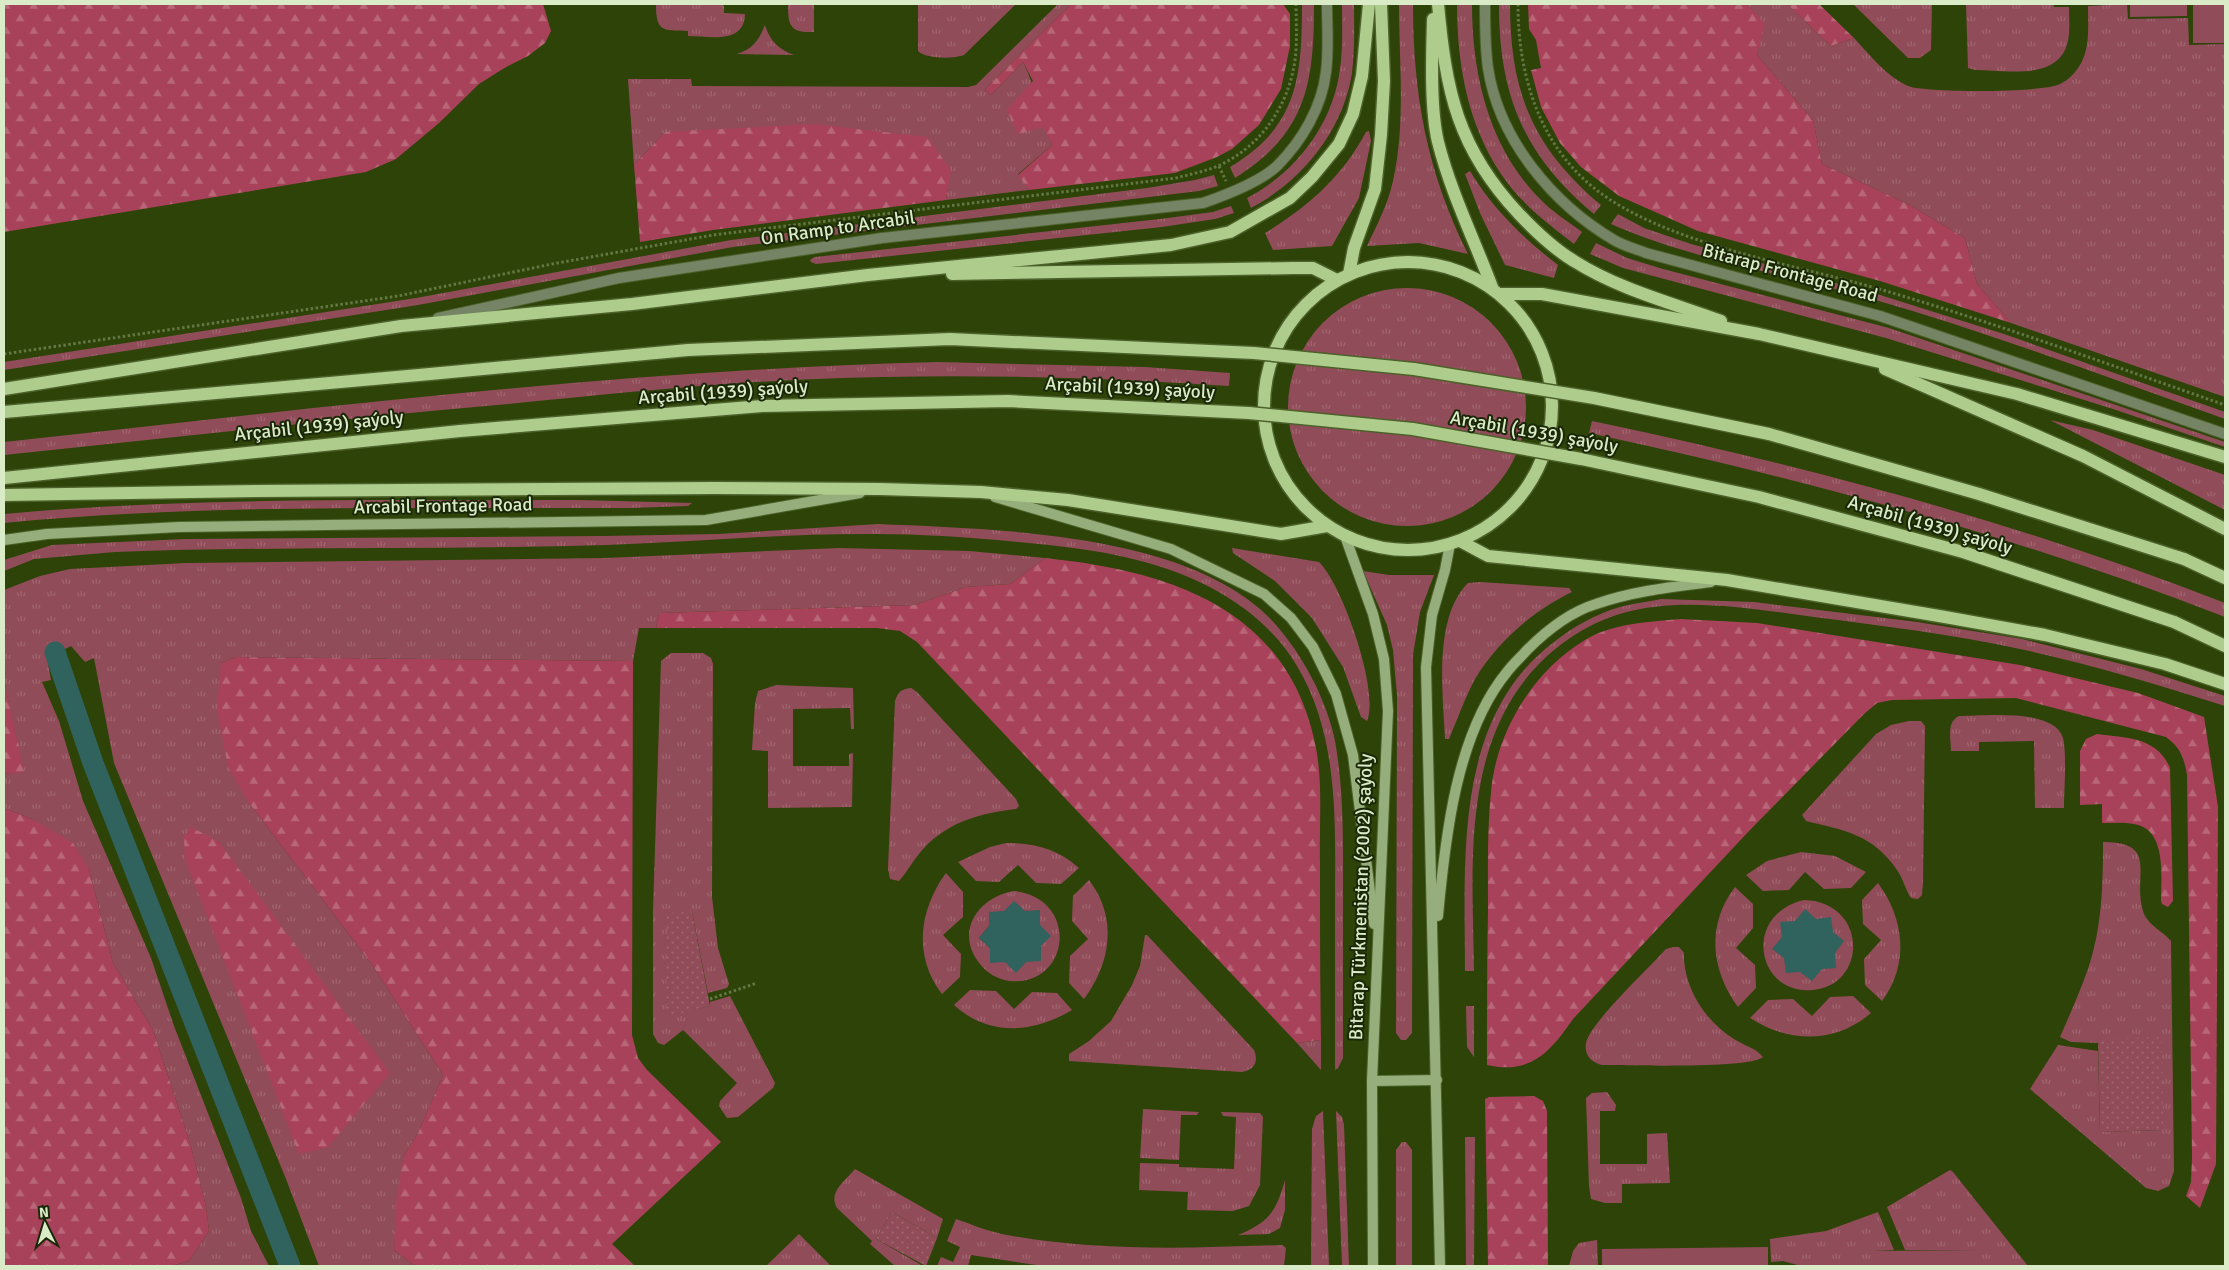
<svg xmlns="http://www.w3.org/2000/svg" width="2229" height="1270" font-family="Signika,sans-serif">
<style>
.grass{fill:url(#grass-tufts);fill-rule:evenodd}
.forest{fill:url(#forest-firs)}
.park{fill:url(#park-dots)}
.pitch{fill:#914c59}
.water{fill:#30625e}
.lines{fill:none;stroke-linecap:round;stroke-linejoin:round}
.canal{stroke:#30625e;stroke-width:21}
.street-casing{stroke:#4c612a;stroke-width:12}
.secondary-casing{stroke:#4c612a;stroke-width:12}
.primary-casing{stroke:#4c612a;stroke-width:15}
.path{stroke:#627743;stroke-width:3;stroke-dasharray:2.5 2.5;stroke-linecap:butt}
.street{stroke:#758465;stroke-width:10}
.secondary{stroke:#96ad7c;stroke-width:10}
.primary{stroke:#aecc8c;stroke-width:12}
.primary-bridge-casing{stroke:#4c612a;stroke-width:15;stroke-linecap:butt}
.primary-bridge{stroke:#aecc8c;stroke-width:12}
.labels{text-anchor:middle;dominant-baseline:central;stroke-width:4;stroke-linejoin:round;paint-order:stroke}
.street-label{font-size:19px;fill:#daecc7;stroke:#1a2708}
</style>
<defs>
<pattern id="grass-tufts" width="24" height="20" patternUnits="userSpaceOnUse" patternTransform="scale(1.25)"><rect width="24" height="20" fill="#914c59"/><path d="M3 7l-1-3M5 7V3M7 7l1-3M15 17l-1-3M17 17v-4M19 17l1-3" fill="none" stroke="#a0666f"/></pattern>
<pattern id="forest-firs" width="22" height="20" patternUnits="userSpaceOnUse" patternTransform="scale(1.25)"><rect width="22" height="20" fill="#a8425a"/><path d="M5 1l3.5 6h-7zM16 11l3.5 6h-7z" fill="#b76778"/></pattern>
<pattern id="park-dots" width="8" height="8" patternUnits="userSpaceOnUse" patternTransform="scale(1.25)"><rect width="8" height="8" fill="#914c59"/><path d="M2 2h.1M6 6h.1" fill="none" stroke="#a0666f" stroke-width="1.8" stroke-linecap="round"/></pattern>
</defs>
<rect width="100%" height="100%" fill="#2d4308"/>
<g class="grass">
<path d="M656,4h64l4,2v7l21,1c-1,31 -35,22 -57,22v-5c-26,-1 -32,1 -32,-27z"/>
<path d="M788,4h26v28c-24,1 -26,-6 -26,-28z"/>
<path d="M918,4h98l-52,51c-11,4 -38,4 -46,-4z"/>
<path d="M1058,4h13l-86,85 6,6 32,-33c14,27 16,56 29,83l-34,29 11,16 -83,10 4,-30 -285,-38 -31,33 -6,-86h63l1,7 276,1 8,-2z"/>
<path d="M1302,4h12c0,79 -7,129 -79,174l-5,-11c68,-40 72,-91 72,-163z"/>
<path d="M1342,4h12c0,23 1,46 -2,69 -9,58 -50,108 -101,135l-4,-10c48,-25 86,-73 93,-129 3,-21 2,-43 2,-65z"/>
<path d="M1399,4h14c0,91 14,168 55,250l-49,-11 -52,3c10,-21 21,-42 26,-65 13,-57 6,-119 6,-177z"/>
<path d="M1457,4h15c0,73 18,148 73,200 11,10 25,19 37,28l-8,12c-23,-18 -47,-36 -65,-59 -40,-52 -52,-117 -52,-181z"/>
<path d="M1499,4h11c0,88 23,144 91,201l-7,9c-71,-59 -95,-120 -95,-210z"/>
<path d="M1747,4h40l44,42 23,-8c16,17 32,38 54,48 17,7 136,7 152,-2 5,-2 12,-8 15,-12 16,-18 13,-44 13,-66l39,-2 1,15 60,-1 1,27 36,-1v353l-214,-74 -34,-39 -12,-46 -55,-33 -88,-41 -9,-44 -56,-65 7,-31z"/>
<polygon points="1853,4 1932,4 1931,50 1920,58 1908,58"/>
<path d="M1966,4h87l1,3h15c0,14 2,30 -4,43 -14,30 -63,20 -90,20l-7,-2z"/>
<path d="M765,25c5,16 13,24 29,30l-57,-1c16,-5 22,-14 28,-29z"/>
<path d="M1369,131l2,10 -12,57 -27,48 -59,4 -8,-17c44,-27 77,-56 101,-101z"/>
<path d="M1470,171c23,38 53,67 88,94l-4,13 -49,-13 -25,-52 -15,-39z"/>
<polygon points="1214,175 1218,186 1199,191 733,247 418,305 4,370 4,362 416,298 731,240 1147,188 1195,180"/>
<polygon points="1231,206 1234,213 1215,219 1162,227 816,264 811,262 810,260 815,257 1160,219 1213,212"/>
<path d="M1618,214l26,14 47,16 189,51 124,39 221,78v7c-117,-41 -234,-86 -353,-120 -86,-25 -180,-39 -261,-75z"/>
<polygon points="1596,243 1627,258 1663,269 1889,328 2225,442 2225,447 2113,409 1886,338 1623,268 1590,254"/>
<circle cx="1407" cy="407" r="119"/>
<path d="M938,362l207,5 85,6 -1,13c-137,-9 -276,-13 -413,-7 -103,4 -206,15 -308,25 -168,15 -336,33 -504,51v-13c310,-34 621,-72 934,-80z"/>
<polygon points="2050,420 2093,430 2225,475 2225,510"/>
<path d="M1592,421c215,45 428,102 633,182v14c-206,-80 -420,-138 -636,-184z"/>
<path d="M579,500l113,3 -4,3 -58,2c-208,1 -418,-5 -626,15v-9c191,-18 384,-13 575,-14z"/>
<path d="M878,524c112,5 294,8 382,85 24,21 42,49 56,77 10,22 18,43 21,67 7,47 6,96 6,143 0,54 0,108 0,162l-5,10 -3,2c0,-55 0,-110 0,-164 0,-81 5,-168 -38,-240 -34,-57 -96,-90 -160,-106 -42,-11 -86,-15 -129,-19 -44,-4 -88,-7 -131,-7 -90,-1 -181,8 -271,11 -163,5 -328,1 -491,7l-81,7 -30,12v-11l48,-15 133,-6 418,-3 116,-2z"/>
<polygon points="839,548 969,551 1045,558 1010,584 966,587 915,605 659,613 656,628 639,628 633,661 236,657 221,663 249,803 373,966 443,1075 418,1133 403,1157 394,1250 415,1266 319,1266 286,1179 114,763 94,658 85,662 71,646 47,658 51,680 42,682 59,721 83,801 151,958 174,1026 241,1198 251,1231 269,1266 171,1266 189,1261 209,1231 206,1206 190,1143 153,1030 113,963 89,869 32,819 4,808 4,774 23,771 4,680 4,590 40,576 70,569 186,563 605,558"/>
<path d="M1232,548l87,14c23,22 61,129 48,159l-6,-4 -18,-50 -31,-49 -37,-37 -42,-28z"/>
<polygon points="1363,571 1389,575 1434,575 1420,612 1413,655 1412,1033 1406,1040 1401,1040 1396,1033 1397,695 1393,650 1387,625"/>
<path d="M1480,582l89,6 3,4c-38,18 -75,50 -97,87 -10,19 -18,41 -26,60h-4c-2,-46 -12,-121 23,-156z"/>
<path d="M1661,599l93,3 163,20 105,17 119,30 84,27v10c-68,-22 -135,-42 -205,-57 -68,-15 -137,-23 -206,-32 -59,-8 -133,-21 -191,-4 -45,13 -85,44 -110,84 -50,80 -40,184 -39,274h-9c0,-112 -12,-253 89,-329 20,-16 42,-28 66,-35 14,-4 28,-5 41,-8z"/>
<polygon points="671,653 703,653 711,658 713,664 712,897 718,948 729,984 727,988 708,993 692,912 666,1016 710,1006 710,1002 730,996 775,1083 773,1088 738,1117 727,1118 719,1106 720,1101 737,1083 683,1030 664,1045 658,1043 653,1034 653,911 661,661"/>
<polygon points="776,685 853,688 854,729 851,729 850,708 793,709 793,766 849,766 849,754 853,753 852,807 768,808 768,751 752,750 755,703 758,691"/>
<path d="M911,688l6,4 99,107 3,7 -3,3c-34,4 -66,12 -91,38 -10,10 -17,24 -26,34l-9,-2 -2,-10 7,-168c3,-9 6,-12 16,-13z"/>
<path d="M1959,716c25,0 96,-8 104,22 4,17 1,51 1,70h-29l-1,-67 -55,1v9h-28c0,-12 -5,-29 8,-35z"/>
<path d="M1909,721h12l4,5 -2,157 -1,12 -4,4 -7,-1c-6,-9 -8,-20 -14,-28 -24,-36 -54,-40 -91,-49l-4,-6 74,-81 15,-9z"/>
<path d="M2103,842c57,0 29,34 40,69 4,14 20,20 28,30l3,230 -5,15 -11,5 -12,-3 -116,-99 28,-44 40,6 2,81 63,-2 -65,-91v4l-27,-1 -11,-5c10,-23 20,-45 28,-68 14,-41 15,-84 15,-127z"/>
<path d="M1006,843c28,0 52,6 73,25l-18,16 -25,-1 -18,-18 -19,17 -23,-1 -18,-19 32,-15z"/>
<polygon points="1801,852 1835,856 1866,872 1851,888 1824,889 1805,872 1789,890 1763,891 1746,875 1767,861"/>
<path d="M946,873l17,19v25l-20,18 18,19 -1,23 -18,17c-29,-38 -23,-84 4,-121z"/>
<path d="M1089,880c29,38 22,83 -5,119l-15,-16 1,-27 18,-17 -16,-18 1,-25z"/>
<path d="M1878,883c26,35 32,81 4,118l-17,-16 -1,-26 17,-19 -18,-16 -1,-24z"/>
<path d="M1735,887l18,17v24l-17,20 19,17 1,23 -18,19c-27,-37 -32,-82 -3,-120z"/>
<path d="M1014,891c66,7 57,96 -5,90 -12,-2 -22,-8 -29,-17 -26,-32 -2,-67 34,-73zM989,926l16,36 -26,-24z"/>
<path d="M1804,900c64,2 64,85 9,90 -56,6 -72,-75 -9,-90z"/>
<path d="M1145,935h2l107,115c5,12 0,20 -12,22l-173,-11v-7l20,-13 22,-20 21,-36 8,-19z"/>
<path d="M1673,947h6l5,6c-1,34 22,69 50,86 10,7 21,8 29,18 -14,12 -136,8 -161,8 -11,-3 -18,-10 -16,-22 4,-20 64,-76 80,-94z"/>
<path d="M970,990l26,1 18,18 18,-17 25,1 15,17c-38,23 -83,27 -118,-5z"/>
<path d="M1853,996l18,17c-36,31 -82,30 -121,5l18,-18 25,-1 19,17 18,-19z"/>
<polygon points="1466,1006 1474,1006 1474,1057 1467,1047"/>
<polygon points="1321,1040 1321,1070 1297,1043"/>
<polygon points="1607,1092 1616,1105 1615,1111 1600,1111 1600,1164 1647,1164 1647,1134 1667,1133 1670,1183 1622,1184 1622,1203 1605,1203 1591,1199 1589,1186 1586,1098 1592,1093"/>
<polygon points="1143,1109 1199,1112 1197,1115 1181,1115 1179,1160 1140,1158"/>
<polygon points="1323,1111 1329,1266 1311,1266 1312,1129 1316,1116"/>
<polygon points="1336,1111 1342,1117 1344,1125 1349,1266 1342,1266"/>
<polygon points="1221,1112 1260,1113 1263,1117 1260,1185 1249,1206 1233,1211 1187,1210 1188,1192 1139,1190 1140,1163 1179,1164 1179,1167 1234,1169 1236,1117 1223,1116"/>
<polygon points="1465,1137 1475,1137 1474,1266 1466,1266"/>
<polygon points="1402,1142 1406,1142 1412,1150 1412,1266 1396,1266 1396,1150"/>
<path d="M855,1169l88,50 -6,19 -45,-26 -16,27 47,27h-28l-25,-22 2,-3 -35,-33c-9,-16 8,-27 18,-39z"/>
<polygon points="1950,1170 1953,1172 2028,1266 1978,1266 1978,1250 1905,1250 1887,1207"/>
<path d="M1285,1180v30l-5,18 -11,6 -31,1c31,-13 38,-23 47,-55z"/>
<polygon points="1878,1212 1894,1250 1873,1251 1873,1266 1801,1266 1783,1261 1771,1262 1770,1239 1826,1231"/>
<path d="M956,1219c17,6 34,13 51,16 91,17 184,13 275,10l4,3 -2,18h-241l-72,-11 -3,11h-31l4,-9 12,5 7,-15 -13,-6z"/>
<polygon points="799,1234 831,1266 766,1266"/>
<polygon points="1597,1240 1598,1266 1569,1266 1573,1251 1579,1243"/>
</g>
<g class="forest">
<polygon points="4,4 543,4 551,31 545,43 528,56 506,67 479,84 439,123 396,159 366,172 4,232"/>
<polygon points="1071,4 1283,4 1290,14 1290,46 1281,89 1259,125 1232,149 1217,157 1175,173 1029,190 1018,175 1052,145 1043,127 1018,134 1007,110 1033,81 1023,62 991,95 985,89"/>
<polygon points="1528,4 1747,4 1765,24 1757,55 1813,120 1822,164 1910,205 1965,238 1977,284 2011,323 1880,281 1698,231 1619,196 1581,167 1560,143 1541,107 1531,70 1541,68 1536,40 1529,29"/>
<polygon points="1787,4 1819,4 1854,38 1831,46"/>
<polygon points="814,124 927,137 951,170 946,200 713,230 640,242 634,165 665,132"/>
<path d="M1045,558c125,13 244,50 271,190 7,36 3,77 4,114 0,59 0,119 1,178l-24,3 -380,-401 -17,-11 -23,-3h-221l3,-15 256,-8 51,-18 44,-3z"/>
<path d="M1681,619l76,4 263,42 118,28 66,24 14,90 -2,357 -16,44 -14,-12 5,-14 1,-25 -5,-382c-3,-17 -6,-27 -21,-38l-150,-39 -124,2 -15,3 -13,11 -115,117 -176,188c-22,32 -42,56 -86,46 0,-51 0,-103 1,-155 0,-39 -1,-79 3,-118 5,-60 42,-121 94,-152 28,-17 64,-18 96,-21z"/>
<polygon points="236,657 633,661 632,1035 638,1058 647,1070 721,1142 612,1244 635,1266 415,1266 394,1250 396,1205 403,1157 418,1133 443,1075 373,966 249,803 228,767 217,708 221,663"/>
<polygon points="4,680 24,772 4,774"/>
<path d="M2097,734c30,4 60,3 73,34l3,133 -5,6 -6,-3 -1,-3c0,-25 6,-72 -27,-77 -10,-2 -22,-1 -32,-1v-19l-22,1v-54l6,-12z"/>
<polygon points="4,808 32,819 73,843 89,869 113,963 153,1030 190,1143 206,1206 209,1231 189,1261 171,1266 4,1266"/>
<polygon points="191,827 219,842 390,1073 328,1147 299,1154 185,859 184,837"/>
<polygon points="1534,1096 1543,1101 1547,1111 1548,1266 1488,1266 1485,1099 1489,1097"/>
</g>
<g class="park">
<polygon points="692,912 710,1006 666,1017 667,913"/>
<polygon points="2162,1037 2163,1130 2100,1132 2098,1039"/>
<polygon points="892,1212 937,1238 926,1266 876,1239"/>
</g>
<g class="pitch">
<polygon points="2130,4 2187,4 2187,16 2130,17"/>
<rect x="2193" y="4" width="32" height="39"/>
<polygon points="1768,1247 1768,1266 1602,1266 1602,1249"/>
<polygon points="1978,1250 1978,1266 1873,1266 1873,1251"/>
</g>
<g class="water">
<polygon points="1014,901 1025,911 1040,910 1040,925 1051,936 1041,946 1041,961 1026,962 1016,973 1005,962 990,963 990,948 979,938 989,926 989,912 1004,911"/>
<polygon points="1805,909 1816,919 1831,917 1833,932 1844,941 1835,953 1836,968 1822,969 1812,981 1800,972 1786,973 1784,958 1772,949 1782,937 1780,922 1795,921"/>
</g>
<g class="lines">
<polyline class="canal" points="55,652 93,763 290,1266"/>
<g class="street-casing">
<g id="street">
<path d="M1485,4c0,21 0,43 3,64 11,72 65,136 126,172 10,6 22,9 32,13l234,63 345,118"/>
<path d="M438,318l181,-40 263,-40 321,-35c23,-8 57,-21 74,-37 25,-25 45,-59 49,-94 3,-22 1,-46 1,-68"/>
</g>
</g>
<g class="secondary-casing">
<g id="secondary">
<polyline points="995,497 1171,549 1264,594 1291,618 1313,647 1336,694 1353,755 1374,924"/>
<polyline points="1345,536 1373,614 1384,659 1388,711 1372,1081 1373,1266"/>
<polyline points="4,540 47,534 179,527 706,520 860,493"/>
<path d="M1438,916c7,-77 18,-182 69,-244 6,-8 14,-15 20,-22 19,-19 43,-38 69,-46 37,-13 76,-17 115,-22"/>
<polyline points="1372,1081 1437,1080"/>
<polyline points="1440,1266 1426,667 1432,615 1445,570 1450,544"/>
</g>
</g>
<g class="primary-casing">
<g id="primary">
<path d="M1438,4c8,87 19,144 81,210 16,17 35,35 55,47 44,28 98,42 147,60"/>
<path d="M1433,19c-1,36 -3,89 5,123 13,51 36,97 54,145"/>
<circle cx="1408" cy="406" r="144"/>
<polyline points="952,274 1293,268 1313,268 1337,280"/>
<polyline points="1349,274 1354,248 1375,189 1381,135 1384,81 1381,4"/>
<polyline points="1501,294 1542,294 1759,334 2017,394 2225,457"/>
<polyline points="1885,369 2083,456 2225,529"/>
<polyline points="4,389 401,326 632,304 868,275 1171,245 1230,232 1290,198 1312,177 1339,144 1353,114 1362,76 1369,4"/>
<polyline points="4,412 430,374"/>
<polyline points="4,478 460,431"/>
<polyline points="4,495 256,491 714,488 880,489 981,492 1068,500 1281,534 1327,526"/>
<polyline points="1460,541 1488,556 1727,580 1945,617 2045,635 2165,664 2225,684"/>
<polyline points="2184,559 2225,578"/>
<polyline points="2174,622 2225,646"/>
</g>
</g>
<g class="path">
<path d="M1518,4c0,69 20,139 76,184 70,56 199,76 285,101 117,34 231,76 346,116"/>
<polyline points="1219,166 1226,181"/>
<path d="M4,354l394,-58 154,-32 161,-29 463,-57c15,-4 31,-7 44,-13 45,-21 73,-67 76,-115 1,-16 0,-31 0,-46"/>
<polyline points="710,999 757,983"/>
</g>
<use href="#street" class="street"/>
<use href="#secondary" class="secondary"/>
<use href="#primary" class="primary"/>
<g class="primary-bridge-casing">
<g id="primary-bridge">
<polyline points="430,374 688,350 950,339 1254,353 1414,369 1594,398 1769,434 1979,494 2184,559"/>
<polyline points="460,431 762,406 1008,401 1249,413 1413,429 1581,459 1759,497 1963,552 2174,622"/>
</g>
</g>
<use href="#primary-bridge" class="primary-bridge"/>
</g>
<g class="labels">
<g class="street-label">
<text transform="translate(838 228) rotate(-8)">On Ramp to Arcabil</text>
<text transform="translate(1790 273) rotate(15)">Bitarap Frontage Road</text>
<text transform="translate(1130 388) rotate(3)">Arçabil (1939) şaýoly</text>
<text transform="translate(723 392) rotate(-4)">Arçabil (1939) şaýoly</text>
<text transform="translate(319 426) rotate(-6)">Arçabil (1939) şaýoly</text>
<text transform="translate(1534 432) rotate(10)">Arçabil (1939) şaýoly</text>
<text transform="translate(443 506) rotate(-1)">Arcabil Frontage Road</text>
<text transform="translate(1930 525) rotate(16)">Arçabil (1939) şaýoly</text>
<text transform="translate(1361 897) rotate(-88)">Bitarap Türkmenistan (2002) şaýoly</text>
</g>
</g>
<rect width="2229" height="1270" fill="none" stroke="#daecc7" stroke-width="10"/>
<g transform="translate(45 1225) rotate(355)" stroke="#1a2708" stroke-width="4" paint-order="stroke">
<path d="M0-4L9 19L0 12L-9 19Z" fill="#daecc7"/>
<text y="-8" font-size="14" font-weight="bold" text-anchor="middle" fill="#daecc7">N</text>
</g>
</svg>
